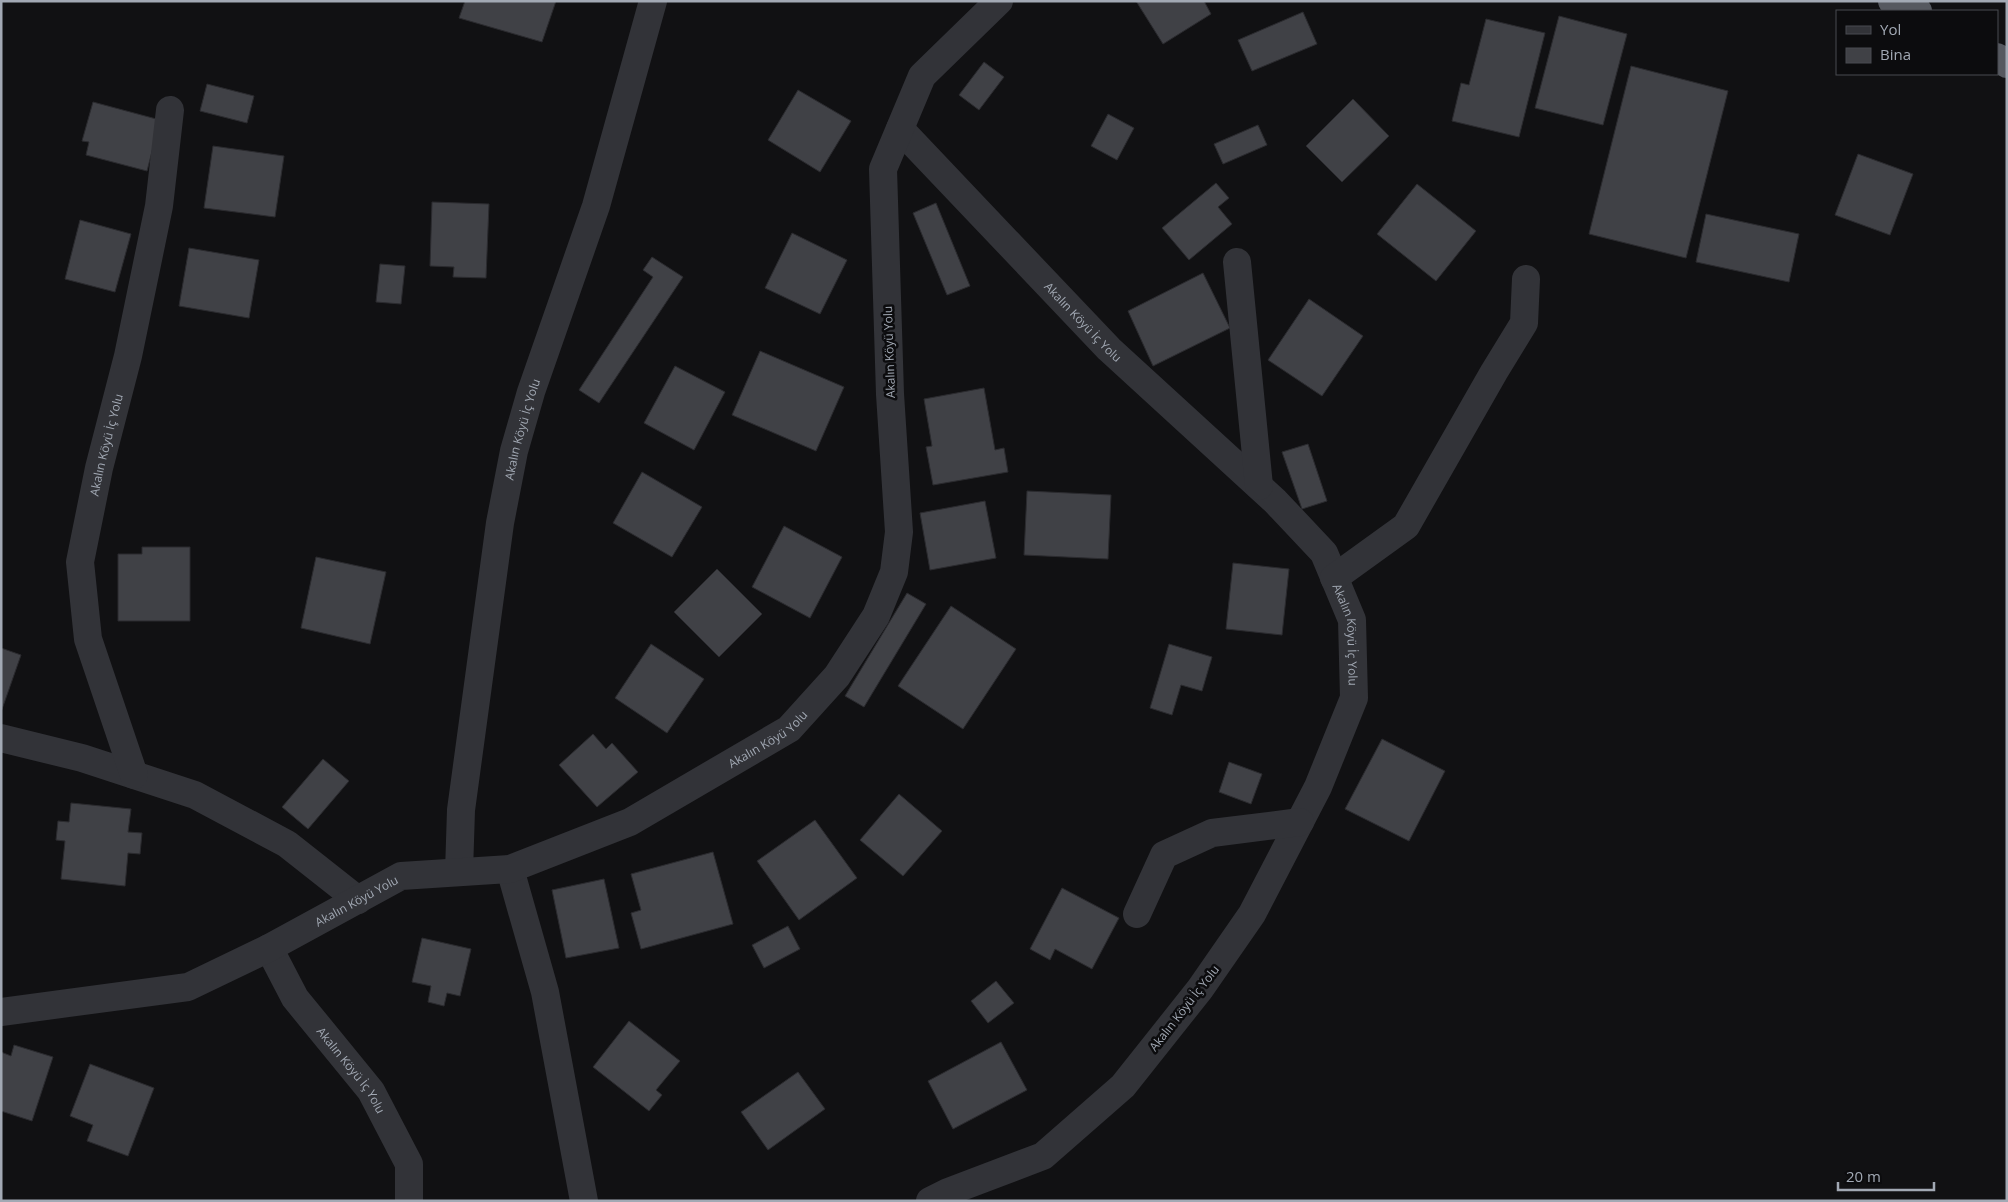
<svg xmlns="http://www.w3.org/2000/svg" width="2008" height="1202" font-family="'Open Sans',sans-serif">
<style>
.building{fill:#404146;stroke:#2b2b2f}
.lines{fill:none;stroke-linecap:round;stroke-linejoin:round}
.minor{stroke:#323338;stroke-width:28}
.tertiary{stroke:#323338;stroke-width:28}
.trunk{stroke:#565960;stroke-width:28}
.labels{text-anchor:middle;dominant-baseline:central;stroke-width:5;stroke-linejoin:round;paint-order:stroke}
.street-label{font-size:12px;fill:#a2a9b4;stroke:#0c0c0e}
</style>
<rect width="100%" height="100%" fill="#111113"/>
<g class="building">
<polygon points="465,1 556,1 542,42 459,18"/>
<polygon points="1136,1 1204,1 1211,14 1163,44"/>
<polygon points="1303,12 1317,44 1252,71 1238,40"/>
<polygon points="1559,16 1627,34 1603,125 1535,108"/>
<polygon points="1486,19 1545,33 1519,137 1452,121 1461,83 1469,85"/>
<polygon points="984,62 1004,77 979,110 959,95"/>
<polygon points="1631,66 1728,91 1686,258 1589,234"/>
<polygon points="207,84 254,96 247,123 200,111"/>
<polygon points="798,90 851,121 820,172 768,140"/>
<polygon points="1353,99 1389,136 1342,182 1306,146"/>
<polygon points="93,102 160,120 147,171 86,155 89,142 82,141"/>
<polygon points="1108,114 1134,128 1117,160 1091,146"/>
<polygon points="1258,125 1267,145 1223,164 1214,144"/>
<polygon points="213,146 284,156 275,217 204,208"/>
<polygon points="1858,154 1913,174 1890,235 1835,215"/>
<polygon points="1216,183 1229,198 1218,207 1232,224 1189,260 1162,228"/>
<polygon points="1417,184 1476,231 1436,281 1377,234"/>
<polygon points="432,202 489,204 486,278 453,277 454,267 430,266"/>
<polygon points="936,203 970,286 947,295 913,213"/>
<polygon points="1706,214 1799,234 1789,282 1696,262"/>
<polygon points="80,220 131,234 115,292 65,279"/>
<polygon points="792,233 847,260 820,314 765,288"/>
<polygon points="189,248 259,260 249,318 179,306"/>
<polygon points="652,257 683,277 599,403 579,390 653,277 643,270"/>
<polygon points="380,264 405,266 401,304 376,302"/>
<polygon points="1203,273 1230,328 1153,366 1128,311"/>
<polygon points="1309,299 1363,336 1322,396 1268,360"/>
<polygon points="760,351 844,387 816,451 732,415"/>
<polygon points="675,366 725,392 694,450 644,423"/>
<polygon points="984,388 995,450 1004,448 1008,472 933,485 926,447 932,446 924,399"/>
<polygon points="1308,444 1327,501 1302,509 1282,452"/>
<polygon points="642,472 702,507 672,557 613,523"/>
<polygon points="1027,491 1111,495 1108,559 1024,555"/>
<polygon points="985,501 996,558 930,570 920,513"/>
<polygon points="784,526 842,557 810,618 752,587"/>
<polygon points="142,547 190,547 190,621 118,621 118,554 142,554"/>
<polygon points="316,557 386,572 370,644 301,628"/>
<polygon points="1233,563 1289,569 1282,635 1226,629"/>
<polygon points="717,569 762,614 719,657 674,612"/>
<polygon points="907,593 926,604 864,707 845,696"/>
<polygon points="951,606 1016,649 963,729 898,686"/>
<polygon points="651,644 704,679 667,733 615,698"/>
<polygon points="1169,644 1212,657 1202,691 1181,685 1172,715 1150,708"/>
<polygon points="1,648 21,655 1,712"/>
<polygon points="593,734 606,749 612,743 638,772 597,807 559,765"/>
<polygon points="1382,739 1445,771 1409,841 1345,809"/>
<polygon points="323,759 349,781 308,829 282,807"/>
<polygon points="1229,762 1262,774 1251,804 1219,792"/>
<polygon points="899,794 942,831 903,876 860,840"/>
<polygon points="71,803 131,809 128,832 142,833 140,854 128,853 125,886 61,879 65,841 56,840 58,821 69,822"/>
<polygon points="815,820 857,878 799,920 757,861"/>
<polygon points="713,852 733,924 641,949 631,913 641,910 631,874"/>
<polygon points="604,879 619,948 566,958 552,890"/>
<polygon points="1062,888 1119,918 1092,969 1055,949 1050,960 1030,949"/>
<polygon points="788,926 800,949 764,968 752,945"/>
<polygon points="422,938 471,949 460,996 447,993 444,1006 428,1002 431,986 412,982"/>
<polygon points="996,981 1014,1003 988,1023 971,1001"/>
<polygon points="629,1021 680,1061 656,1090 662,1095 649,1111 593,1067"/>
<polygon points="1001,1042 1027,1090 953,1129 928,1081"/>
<polygon points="14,1045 53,1057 32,1121 1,1111 1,1052 11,1056"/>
<polygon points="90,1064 154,1088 128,1156 87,1141 93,1125 70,1116"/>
<polygon points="798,1072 825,1109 768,1150 741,1112"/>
</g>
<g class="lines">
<g class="minor">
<path id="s1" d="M900,129l209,220 166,152 49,52 28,67 2,78 -36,89 -66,127 -52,75 -77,97 -80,70 -95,36 -18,9"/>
<polyline points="1237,262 1259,486"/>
<polyline points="1334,578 1406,526 1494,372 1524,323 1526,279"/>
<polyline points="1,738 82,758 195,795 287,844 358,900"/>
<path id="s2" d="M134,775l-46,-136 -8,-77 19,-94 29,-112 31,-150 11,-96"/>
<polyline points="510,869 545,992 584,1201"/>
<path id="s3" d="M459,872l2,-62 39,-287 14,-72 17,-59 65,-186 57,-205"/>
<polyline points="1137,914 1164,855 1212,833 1300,822"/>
<path id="s4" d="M269,948l26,50 76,93 38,73v37"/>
</g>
<path class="tertiary" id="s5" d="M1,1012l187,-25 81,-39 132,-72 109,-7 120,-47 159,-93 48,-53 39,-60 18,-44 5,-40 -9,-138 -7,-225 39,-93 77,-75"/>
<g class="trunk">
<polyline points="1892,1 1918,11"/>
<polyline points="1997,57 2007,64"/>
</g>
</g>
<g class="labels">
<g class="street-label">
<text stroke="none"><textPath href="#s1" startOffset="266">Akalın Köyü İç Yolu</textPath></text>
<text transform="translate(889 352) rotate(-92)">Akalın Köyü Yolu</text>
<text stroke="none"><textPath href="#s3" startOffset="448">Akalın Köyü İç Yolu</textPath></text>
<text stroke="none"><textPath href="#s2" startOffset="341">Akalın Köyü İç Yolu</textPath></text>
<text stroke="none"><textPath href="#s1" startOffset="686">Akalın Köyü İç Yolu</textPath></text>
<text stroke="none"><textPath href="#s5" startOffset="828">Akalın Köyü Yolu</textPath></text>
<text stroke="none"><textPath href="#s5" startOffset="378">Akalın Köyü Yolu</textPath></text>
<text transform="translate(1184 1008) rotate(-52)">Akalın Köyü İç Yolu</text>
<text stroke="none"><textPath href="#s4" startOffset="148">Akalın Köyü İç Yolu</textPath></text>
</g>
</g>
<rect width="2008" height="1202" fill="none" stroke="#a2a9b4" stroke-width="5"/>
<rect x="1836" y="10" width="162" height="65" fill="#0c0c0e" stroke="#484b50"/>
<rect x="1846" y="26" width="25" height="8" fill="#323338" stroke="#484b50"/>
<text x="1880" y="35" font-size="15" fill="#a2a9b4">Yol</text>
<rect x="1846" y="48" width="25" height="15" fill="#404146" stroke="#484b50"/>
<text x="1880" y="60" font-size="15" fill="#a2a9b4">Bina</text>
<path d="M1838 1182v8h96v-8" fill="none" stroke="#a2a9b4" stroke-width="2.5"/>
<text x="1846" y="1182" font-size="15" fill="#a2a9b4" stroke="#0c0c0e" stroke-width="4" paint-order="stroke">20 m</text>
</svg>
